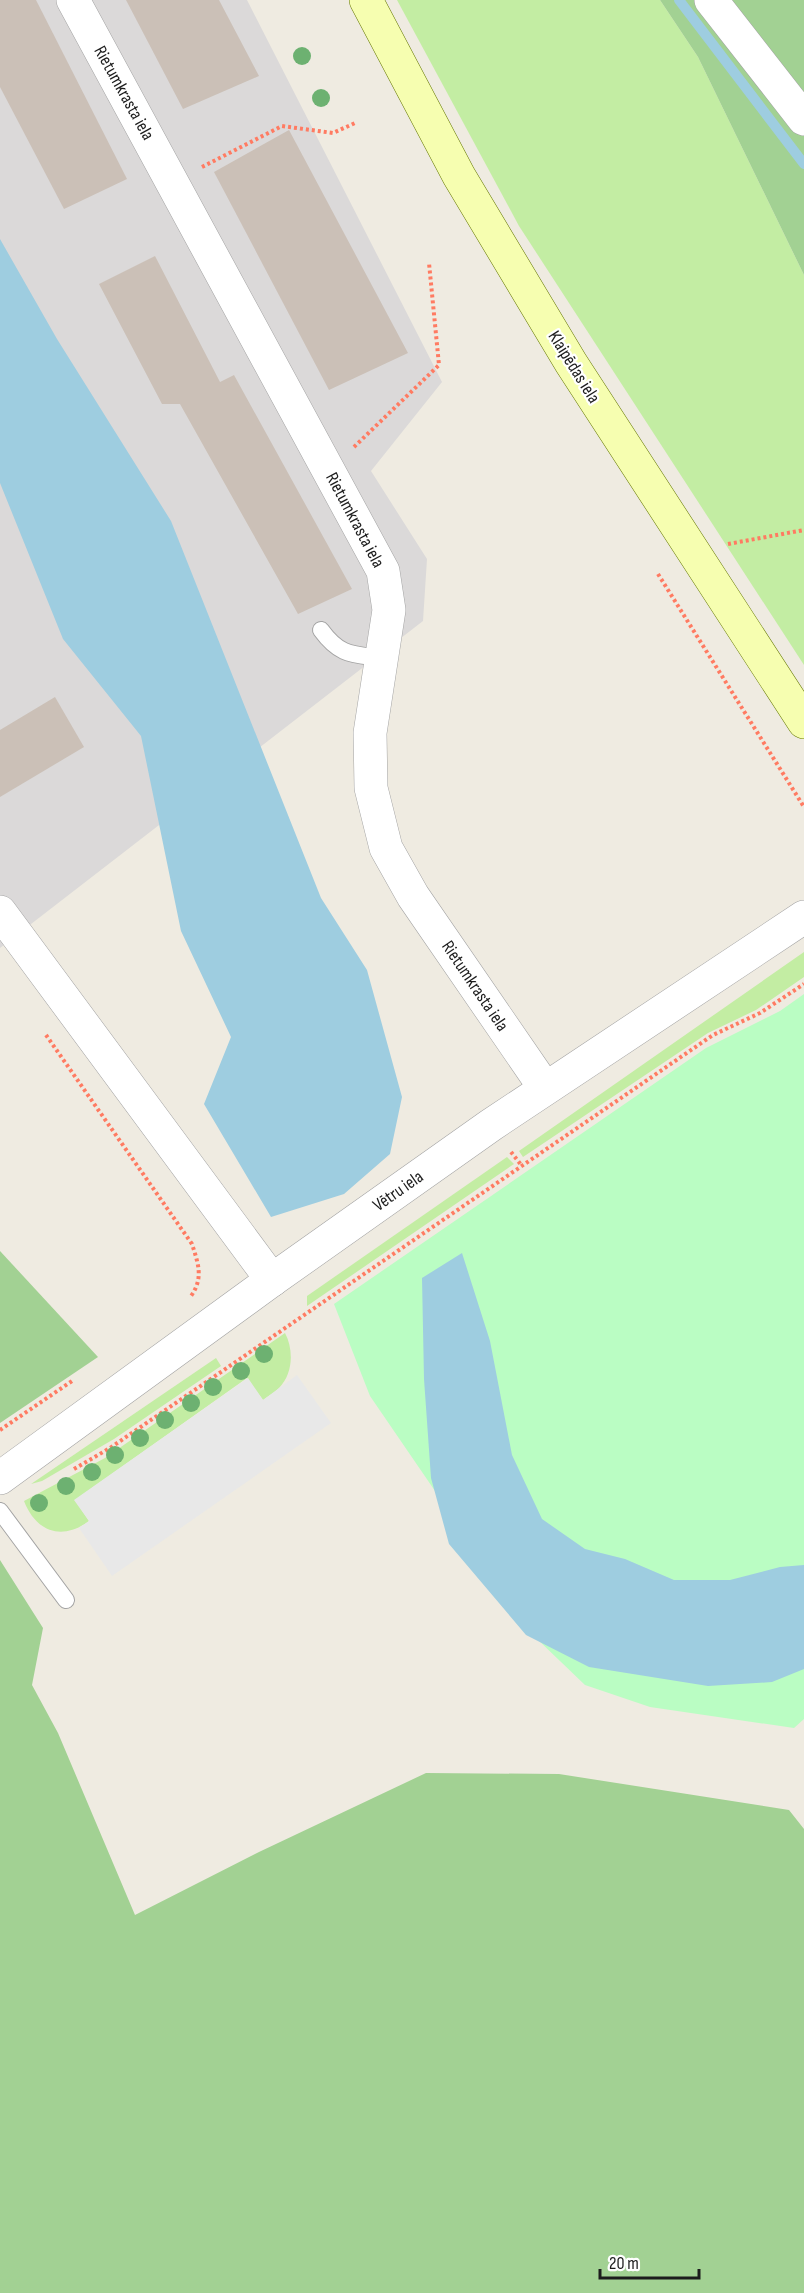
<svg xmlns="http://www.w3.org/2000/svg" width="804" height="2293" font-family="'Sofia Sans Condensed',sans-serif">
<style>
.residential{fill:#dbd9d9}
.grass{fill:#c3eda3}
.forest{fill:#a2d193}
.park{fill:#bafdc3}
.parking{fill:#e8e8e8}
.water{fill:#9ecde0}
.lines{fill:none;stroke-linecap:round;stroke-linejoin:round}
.stream{stroke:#9ecde0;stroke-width:10}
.building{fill:#cbc0b7}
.service-casing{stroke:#a3a3a3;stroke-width:18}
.minor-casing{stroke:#a3a3a3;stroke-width:34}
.secondary-casing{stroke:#647700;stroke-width:34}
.path{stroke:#ff7b62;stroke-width:4;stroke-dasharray:3 3;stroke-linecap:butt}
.service{stroke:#fff;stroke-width:16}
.minor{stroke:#fff;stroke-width:33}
.secondary{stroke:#f6feb0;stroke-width:33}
.tree{fill:#6db171}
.labels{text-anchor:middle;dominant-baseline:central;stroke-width:4.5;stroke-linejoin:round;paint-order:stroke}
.street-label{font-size:18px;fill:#1c1c1c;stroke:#fff}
</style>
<rect width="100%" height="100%" fill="#efebe1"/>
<polygon class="residential" points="0,0 247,0 442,382 371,471 427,559 423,621 0,948"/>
<g class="grass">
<polygon points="397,0 660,0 698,57 804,275 804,665 519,226"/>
<polygon points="804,952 804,977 756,1010 708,1033 523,1157 519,1151"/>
<polygon points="507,1157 514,1164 307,1306 307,1296"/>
<path d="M285,1333c9,17 8,41 -6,55 -5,5 -11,8 -16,12l-16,-22 -172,122 14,21c-27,20 -53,11 -65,-20l81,-43z"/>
<polygon points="216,1358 221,1366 114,1439 42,1481 31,1484"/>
</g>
<g class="forest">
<polygon points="660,0 804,0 804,275 698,57"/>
<polygon points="0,1251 98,1357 0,1423"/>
<polygon points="0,1560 43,1628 32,1685 58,1733 135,1915 259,1852 426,1773 559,1774 789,1810 804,1829 804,2293 0,2293"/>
</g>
<polygon class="park" points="804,994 804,1719 794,1728 650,1707 585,1685 535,1637 370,1396 334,1304 706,1048 780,1011"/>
<polygon class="parking" points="297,1375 331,1423 112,1576 79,1528 89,1521 74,1500 248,1378 263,1400"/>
<g class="water">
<polygon points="0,239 57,339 171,521 321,898 367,970 402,1097 390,1154 344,1194 271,1217 204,1104 231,1037 181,931 141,736 63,639 0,483"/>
<polygon points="462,1253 490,1341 512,1455 542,1519 585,1549 625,1559 674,1580 730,1580 780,1567 804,1565 804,1669 772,1682 708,1686 589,1667 526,1635 449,1544 431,1478 424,1379 422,1278"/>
</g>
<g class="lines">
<polyline class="stream" points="679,0 804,164"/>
</g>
<g class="building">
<polygon points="0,0 36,0 127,179 64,209 0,87"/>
<polygon points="126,0 219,0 259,76 183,109"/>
<polygon points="289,130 408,353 329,390 214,172"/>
<polygon points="155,256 220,382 234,375 352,589 298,614 180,404 162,404 99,284"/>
<polygon points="55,697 84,747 0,797 0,730"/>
</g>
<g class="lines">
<g class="service-casing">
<g id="service">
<path d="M321,630c19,26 31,24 60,28"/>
<polyline points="0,1511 66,1600"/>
</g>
</g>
<g class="minor-casing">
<g id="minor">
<polyline points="73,0 383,571 389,610 370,733 371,788 386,848 413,896 545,1088"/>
<polyline points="711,0 804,119"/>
<polyline points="0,912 272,1280"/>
<polyline points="0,1478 272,1280 491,1125 804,917"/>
</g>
</g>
<g class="secondary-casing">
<polyline id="secondary" points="366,0 459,176 571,363 804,722"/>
</g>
<g class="path">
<polyline points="202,167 282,126 333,133 355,123"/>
<polyline points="354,447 439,365 429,263"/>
<polyline points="728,544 804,530"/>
<polyline points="658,574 804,807"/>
<path d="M46,1035l146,209c6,19 12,34 -1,52"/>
<polyline points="511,1152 522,1166"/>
<polyline points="0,1430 72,1381"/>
<polyline points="74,1469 110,1448 713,1035 760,1013 804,984"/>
</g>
<use href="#service" class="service"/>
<use href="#minor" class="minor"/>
<use href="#secondary" class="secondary"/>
</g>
<g class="tree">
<circle cx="302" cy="56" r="9"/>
<circle cx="321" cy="98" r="9"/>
<circle cx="264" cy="1354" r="9"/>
<circle cx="241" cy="1371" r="9"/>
<circle cx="213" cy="1387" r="9"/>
<circle cx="191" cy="1403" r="9"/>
<circle cx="165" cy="1420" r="9"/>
<circle cx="140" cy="1438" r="9"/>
<circle cx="115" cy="1455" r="9"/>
<circle cx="92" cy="1472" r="9"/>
<circle cx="66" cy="1486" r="9"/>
<circle cx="39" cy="1503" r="9"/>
</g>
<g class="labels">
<g class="street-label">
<text transform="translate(124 93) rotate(61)">Rietumkrasta iela</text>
<text transform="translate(574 367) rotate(58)">Klaipēdas iela</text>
<text transform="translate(355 520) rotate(62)">Rietumkrasta iela</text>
<text transform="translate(475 986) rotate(56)">Rietumkrasta iela</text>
<text transform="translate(398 1191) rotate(-35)">Vētru iela</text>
</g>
</g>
<path d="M600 2269v9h99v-9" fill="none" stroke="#1c1c1c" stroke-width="3"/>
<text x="609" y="2269" font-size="18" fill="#1c1c1c" stroke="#ffffff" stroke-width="4.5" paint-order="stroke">20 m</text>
</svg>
